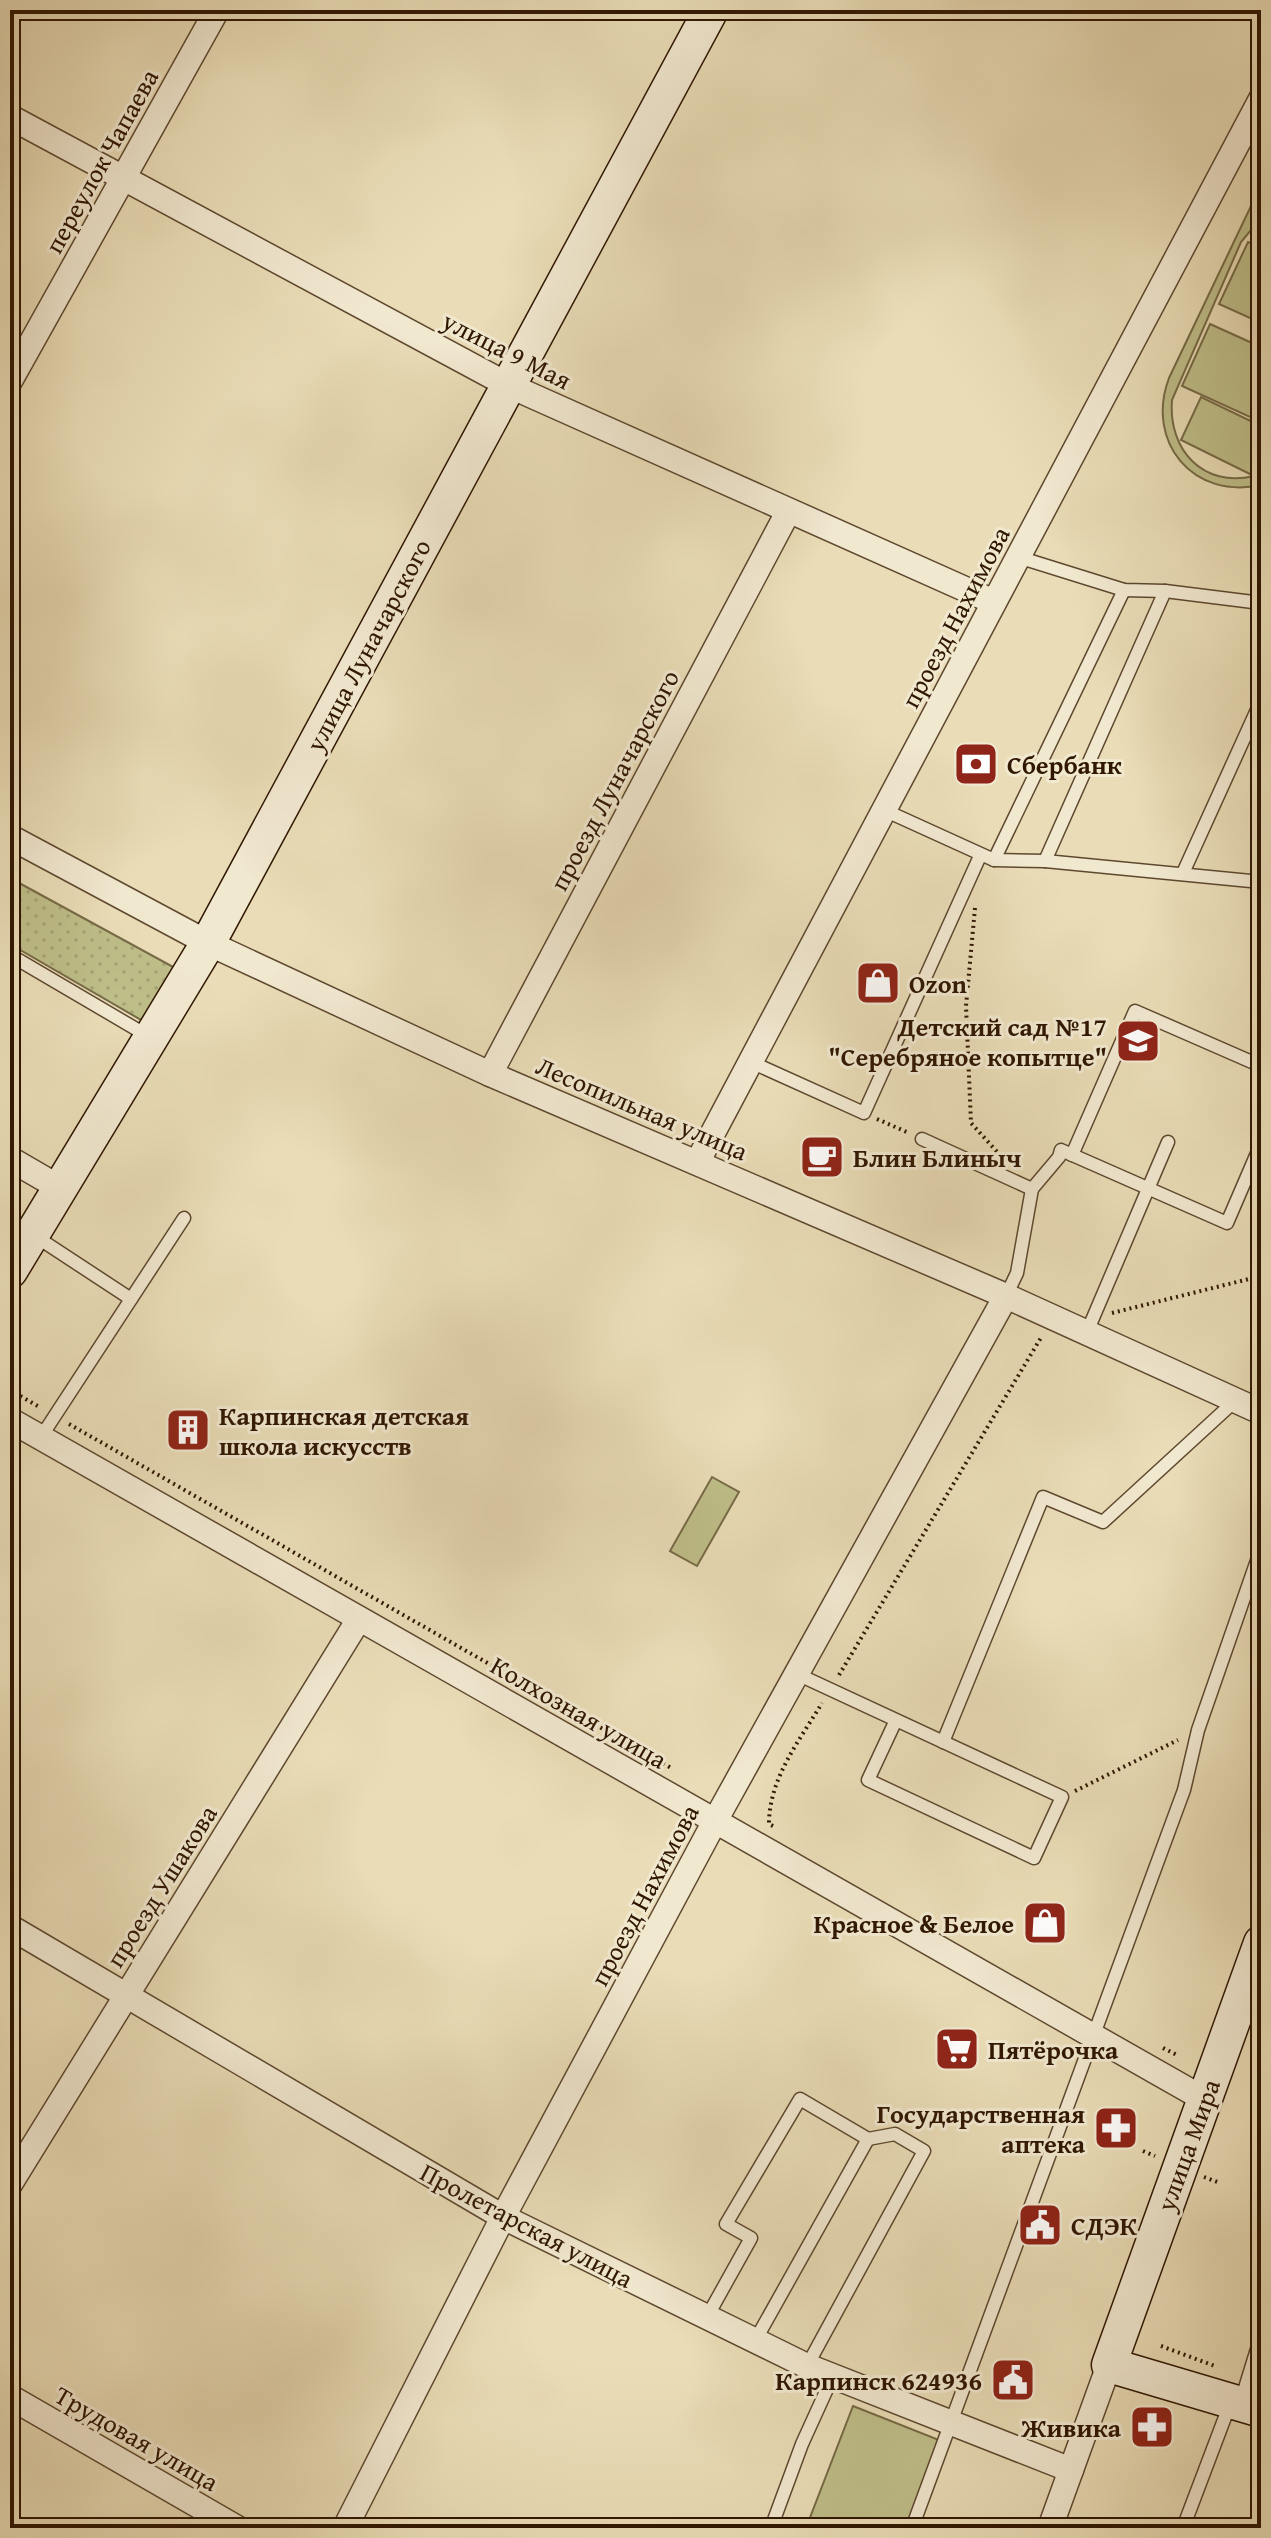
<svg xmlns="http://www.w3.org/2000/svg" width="1271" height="2538" font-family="'Gentium Book Plus',serif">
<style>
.grass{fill:url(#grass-dots);stroke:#776a46;stroke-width:2}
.park{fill:#bebe89;stroke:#776a46;stroke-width:2}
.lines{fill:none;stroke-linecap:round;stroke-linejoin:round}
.lane-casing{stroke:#5e482f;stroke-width:15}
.street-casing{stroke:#5e482f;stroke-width:27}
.secondary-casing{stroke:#301702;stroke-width:37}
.path{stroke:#301702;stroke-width:4;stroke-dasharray:2 4;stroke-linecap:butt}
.lane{stroke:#f1e8d0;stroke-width:12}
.street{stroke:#f1e8d0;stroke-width:24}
.secondary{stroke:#f1e8d0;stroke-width:34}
.labels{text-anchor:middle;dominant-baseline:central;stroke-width:6;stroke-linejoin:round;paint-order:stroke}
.street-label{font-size:26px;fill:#301702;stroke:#f1e8d0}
.poi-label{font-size:26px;font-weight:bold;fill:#301702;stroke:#f1e8d0;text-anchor:start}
</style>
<defs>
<pattern id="grass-dots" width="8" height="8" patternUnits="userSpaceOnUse" patternTransform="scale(2)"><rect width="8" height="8" fill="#bebe89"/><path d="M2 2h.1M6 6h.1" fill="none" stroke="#a4a375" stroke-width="1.8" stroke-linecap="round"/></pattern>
</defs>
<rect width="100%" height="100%" fill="#e9dcb6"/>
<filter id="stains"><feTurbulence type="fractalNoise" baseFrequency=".0025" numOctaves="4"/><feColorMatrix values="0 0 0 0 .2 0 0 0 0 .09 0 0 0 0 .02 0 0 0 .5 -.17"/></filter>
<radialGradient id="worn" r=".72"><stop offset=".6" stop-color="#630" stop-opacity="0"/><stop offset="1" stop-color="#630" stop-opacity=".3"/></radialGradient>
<polygon class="grass" points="10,878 175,968 148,1024 10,944"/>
<g class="park">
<path d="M1261,185v33l-20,24 -69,158c-4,50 31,88 82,76l-73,-36 20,-43 60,29v59c-68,15 -116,-43 -92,-107z"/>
<polygon points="1248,242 1261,248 1261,323 1219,304"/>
<polygon points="1210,324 1261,347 1261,422 1182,386"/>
<polygon points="712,1477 739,1492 697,1566 670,1551"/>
<polygon points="853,2406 939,2440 906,2528 806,2528"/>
</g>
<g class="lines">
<g class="lane-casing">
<g id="lane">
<polyline points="1018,557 1124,590 1165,591 1261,603"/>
<polyline points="884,810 994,860 1045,861 1261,882"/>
<polyline points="994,860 1124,590"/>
<polyline points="1045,861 1165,591"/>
<polyline points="1183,873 1261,701"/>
<polyline points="10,955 148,1036"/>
<polyline points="751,1062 864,1113 980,856"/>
<polyline points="922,1139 1032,1189"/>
<polyline points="1072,1155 1135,1011 1261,1066"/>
<polyline points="35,1236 131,1299"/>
<polyline points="1006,1296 1017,1273 1032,1189 1059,1157 1061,1150 1227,1223 1261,1144"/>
<polyline points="1087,1332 1168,1142"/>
<polyline points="41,1437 184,1218"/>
<polyline points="797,1674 1062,1797 1034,1858 868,1780 896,1720"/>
<polyline points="943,1742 1043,1497 1103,1522 1236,1400"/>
<polyline points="1258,2076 1261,2077"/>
<polyline points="707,2317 751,2238 726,2224 800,2099 868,2139 755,2341"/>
<polyline points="807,2366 924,2151 895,2134 868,2139"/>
<polyline points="1241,2401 1261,2336"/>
<polyline points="1186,2522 1207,2528"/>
<polyline points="771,2528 802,2444 832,2378"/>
<polyline points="912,2528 1184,1790 1198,1730 1261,1549"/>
<polyline points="1183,2528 1230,2404"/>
</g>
</g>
<g class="street-casing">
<g id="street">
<polyline points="10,117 508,385 994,602"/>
<polyline points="10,381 217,10"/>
<polyline points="10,837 208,943 490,1074 1006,1296 1261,1412"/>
<polyline points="490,1074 788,512"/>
<polyline points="10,1159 60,1188"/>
<polyline points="698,1161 1261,99"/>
<polyline points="10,1420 1204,2099"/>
<polyline points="10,1927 503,2217 807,2366 1071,2470"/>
<polyline points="10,2184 359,1619"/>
<polyline points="10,2397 237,2528"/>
<polyline points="345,2528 503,2217 715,1821 1006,1296"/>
<polyline points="1050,2528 1109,2365"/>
</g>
</g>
<g class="secondary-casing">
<g id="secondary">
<polyline points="10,1271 208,943 711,10"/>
<polyline points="1261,1943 1109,2365 1261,2410"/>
</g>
</g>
<g class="path">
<polyline points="975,908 966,1006 971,1123 1000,1155"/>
<polyline points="877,1119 909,1133"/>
<polyline points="1112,1313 1261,1276"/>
<polyline points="10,1390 41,1408"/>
<polyline points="69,1424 673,1769"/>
<polyline points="839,1675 1042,1336"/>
<polyline points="1075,1791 1178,1740"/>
<path d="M773,1826l-4,-2c0,-46 31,-84 53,-121"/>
<polyline points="1163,2048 1179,2056"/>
<polyline points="1143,2151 1155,2156"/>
<polyline points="1204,2177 1220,2183"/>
<polyline points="1161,2346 1215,2366"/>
</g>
<use href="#lane" class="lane"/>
<use href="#street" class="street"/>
<use href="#secondary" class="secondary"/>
</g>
<defs>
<g id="bank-square" transform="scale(2.3)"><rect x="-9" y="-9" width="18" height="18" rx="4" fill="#8f2418" stroke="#f1e8d0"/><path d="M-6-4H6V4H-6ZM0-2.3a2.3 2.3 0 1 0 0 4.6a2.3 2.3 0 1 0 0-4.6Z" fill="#fff"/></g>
<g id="shop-square" transform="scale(2.3)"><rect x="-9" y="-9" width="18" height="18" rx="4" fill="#8f2418" stroke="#f1e8d0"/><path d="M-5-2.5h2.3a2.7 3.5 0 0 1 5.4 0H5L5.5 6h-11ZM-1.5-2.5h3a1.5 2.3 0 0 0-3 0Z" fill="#fff"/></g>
<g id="school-square" transform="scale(2.3)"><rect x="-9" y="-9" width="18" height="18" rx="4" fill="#8f2418" stroke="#f1e8d0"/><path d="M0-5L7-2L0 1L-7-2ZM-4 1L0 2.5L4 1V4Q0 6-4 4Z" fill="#fff"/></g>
<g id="cafe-square" transform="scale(2.3)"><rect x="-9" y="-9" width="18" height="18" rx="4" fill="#8f2418" stroke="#f1e8d0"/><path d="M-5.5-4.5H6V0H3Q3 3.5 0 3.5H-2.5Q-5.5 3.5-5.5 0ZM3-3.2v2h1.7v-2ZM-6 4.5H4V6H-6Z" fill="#fff"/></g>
<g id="building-square" transform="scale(2.3)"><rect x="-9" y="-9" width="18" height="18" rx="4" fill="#8f2418" stroke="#f1e8d0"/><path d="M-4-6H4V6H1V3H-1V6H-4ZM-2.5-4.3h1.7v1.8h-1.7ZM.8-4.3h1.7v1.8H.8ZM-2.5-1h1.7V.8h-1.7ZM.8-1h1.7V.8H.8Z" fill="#fff"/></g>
<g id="supermarket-square" transform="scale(2.3)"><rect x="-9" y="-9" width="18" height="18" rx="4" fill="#8f2418" stroke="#f1e8d0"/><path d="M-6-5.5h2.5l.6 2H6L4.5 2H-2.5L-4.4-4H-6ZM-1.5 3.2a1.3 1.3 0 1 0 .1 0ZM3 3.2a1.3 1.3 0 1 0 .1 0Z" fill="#fff"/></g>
<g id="pharmacy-square" transform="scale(2.3)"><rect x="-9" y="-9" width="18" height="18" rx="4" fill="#8f2418" stroke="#f1e8d0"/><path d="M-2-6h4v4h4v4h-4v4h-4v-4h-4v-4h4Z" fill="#fff"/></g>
<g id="civic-square" transform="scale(2.3)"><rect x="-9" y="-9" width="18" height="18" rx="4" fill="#8f2418" stroke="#f1e8d0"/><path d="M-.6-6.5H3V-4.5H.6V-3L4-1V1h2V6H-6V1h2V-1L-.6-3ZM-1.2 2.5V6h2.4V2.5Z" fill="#fff"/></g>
</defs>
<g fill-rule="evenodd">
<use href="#bank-square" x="976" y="764"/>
<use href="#shop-square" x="878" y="983"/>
<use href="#school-square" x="1138" y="1041"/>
<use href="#cafe-square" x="822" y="1157"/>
<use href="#building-square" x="188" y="1430"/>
<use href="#shop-square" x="1045" y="1923"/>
<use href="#supermarket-square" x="957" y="2049"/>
<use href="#pharmacy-square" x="1116" y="2128"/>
<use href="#civic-square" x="1040" y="2225"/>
<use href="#civic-square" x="1013" y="2380"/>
<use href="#pharmacy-square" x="1152" y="2427"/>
</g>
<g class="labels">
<g class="street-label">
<text transform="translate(101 161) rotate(-61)">переулок Чапаева</text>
<text transform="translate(507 350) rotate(27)">улица 9 Мая</text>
<text transform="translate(955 617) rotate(-62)">проезд Нахимова</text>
<text transform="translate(368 645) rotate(-62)">улица Луначарского</text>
<text transform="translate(614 780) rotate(-62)">проезд Луначарского</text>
<text transform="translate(642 1108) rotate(23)">Лесопильная улица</text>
<text transform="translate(579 1712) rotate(30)">Колхозная улица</text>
<text transform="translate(161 1886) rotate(-58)">проезд Ушакова</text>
<text transform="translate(644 1895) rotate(-62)">проезд Нахимова</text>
<text transform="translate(1188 2145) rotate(-70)">улица Мира</text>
<text transform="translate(527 2225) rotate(28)">Пролетарская улица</text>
<text transform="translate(137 2438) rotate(30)">Трудовая улица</text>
</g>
<g class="poi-label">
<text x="1007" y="764">Сбербанк</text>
<text x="909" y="983">Ozon</text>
<text x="1107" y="1026" text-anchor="end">Детский сад №17<tspan x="1107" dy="30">"Серебряное копытце"</tspan></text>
<text x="853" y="1157">Блин Блиныч</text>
<text x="219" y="1415">Карпинская детская<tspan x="219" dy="30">школа искусств</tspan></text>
<text x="1014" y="1923" text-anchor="end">Красное &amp; Белое</text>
<text x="988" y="2049">Пятёрочка</text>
<text x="1085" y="2113" text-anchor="end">Государственная<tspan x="1085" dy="30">аптека</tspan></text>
<text x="1071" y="2225">СДЭК</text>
<text x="982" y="2380" text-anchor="end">Карпинск 624936</text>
<text x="1121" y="2427" text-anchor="end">Живика</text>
</g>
</g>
<rect width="1271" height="2538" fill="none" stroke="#e9dcb6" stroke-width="40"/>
<rect x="12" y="12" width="1247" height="2514" fill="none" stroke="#301702" stroke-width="4"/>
<rect x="20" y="20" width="1231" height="2498" fill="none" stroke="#301702" stroke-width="2"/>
<rect width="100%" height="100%" filter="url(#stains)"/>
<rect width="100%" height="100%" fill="url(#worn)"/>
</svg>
